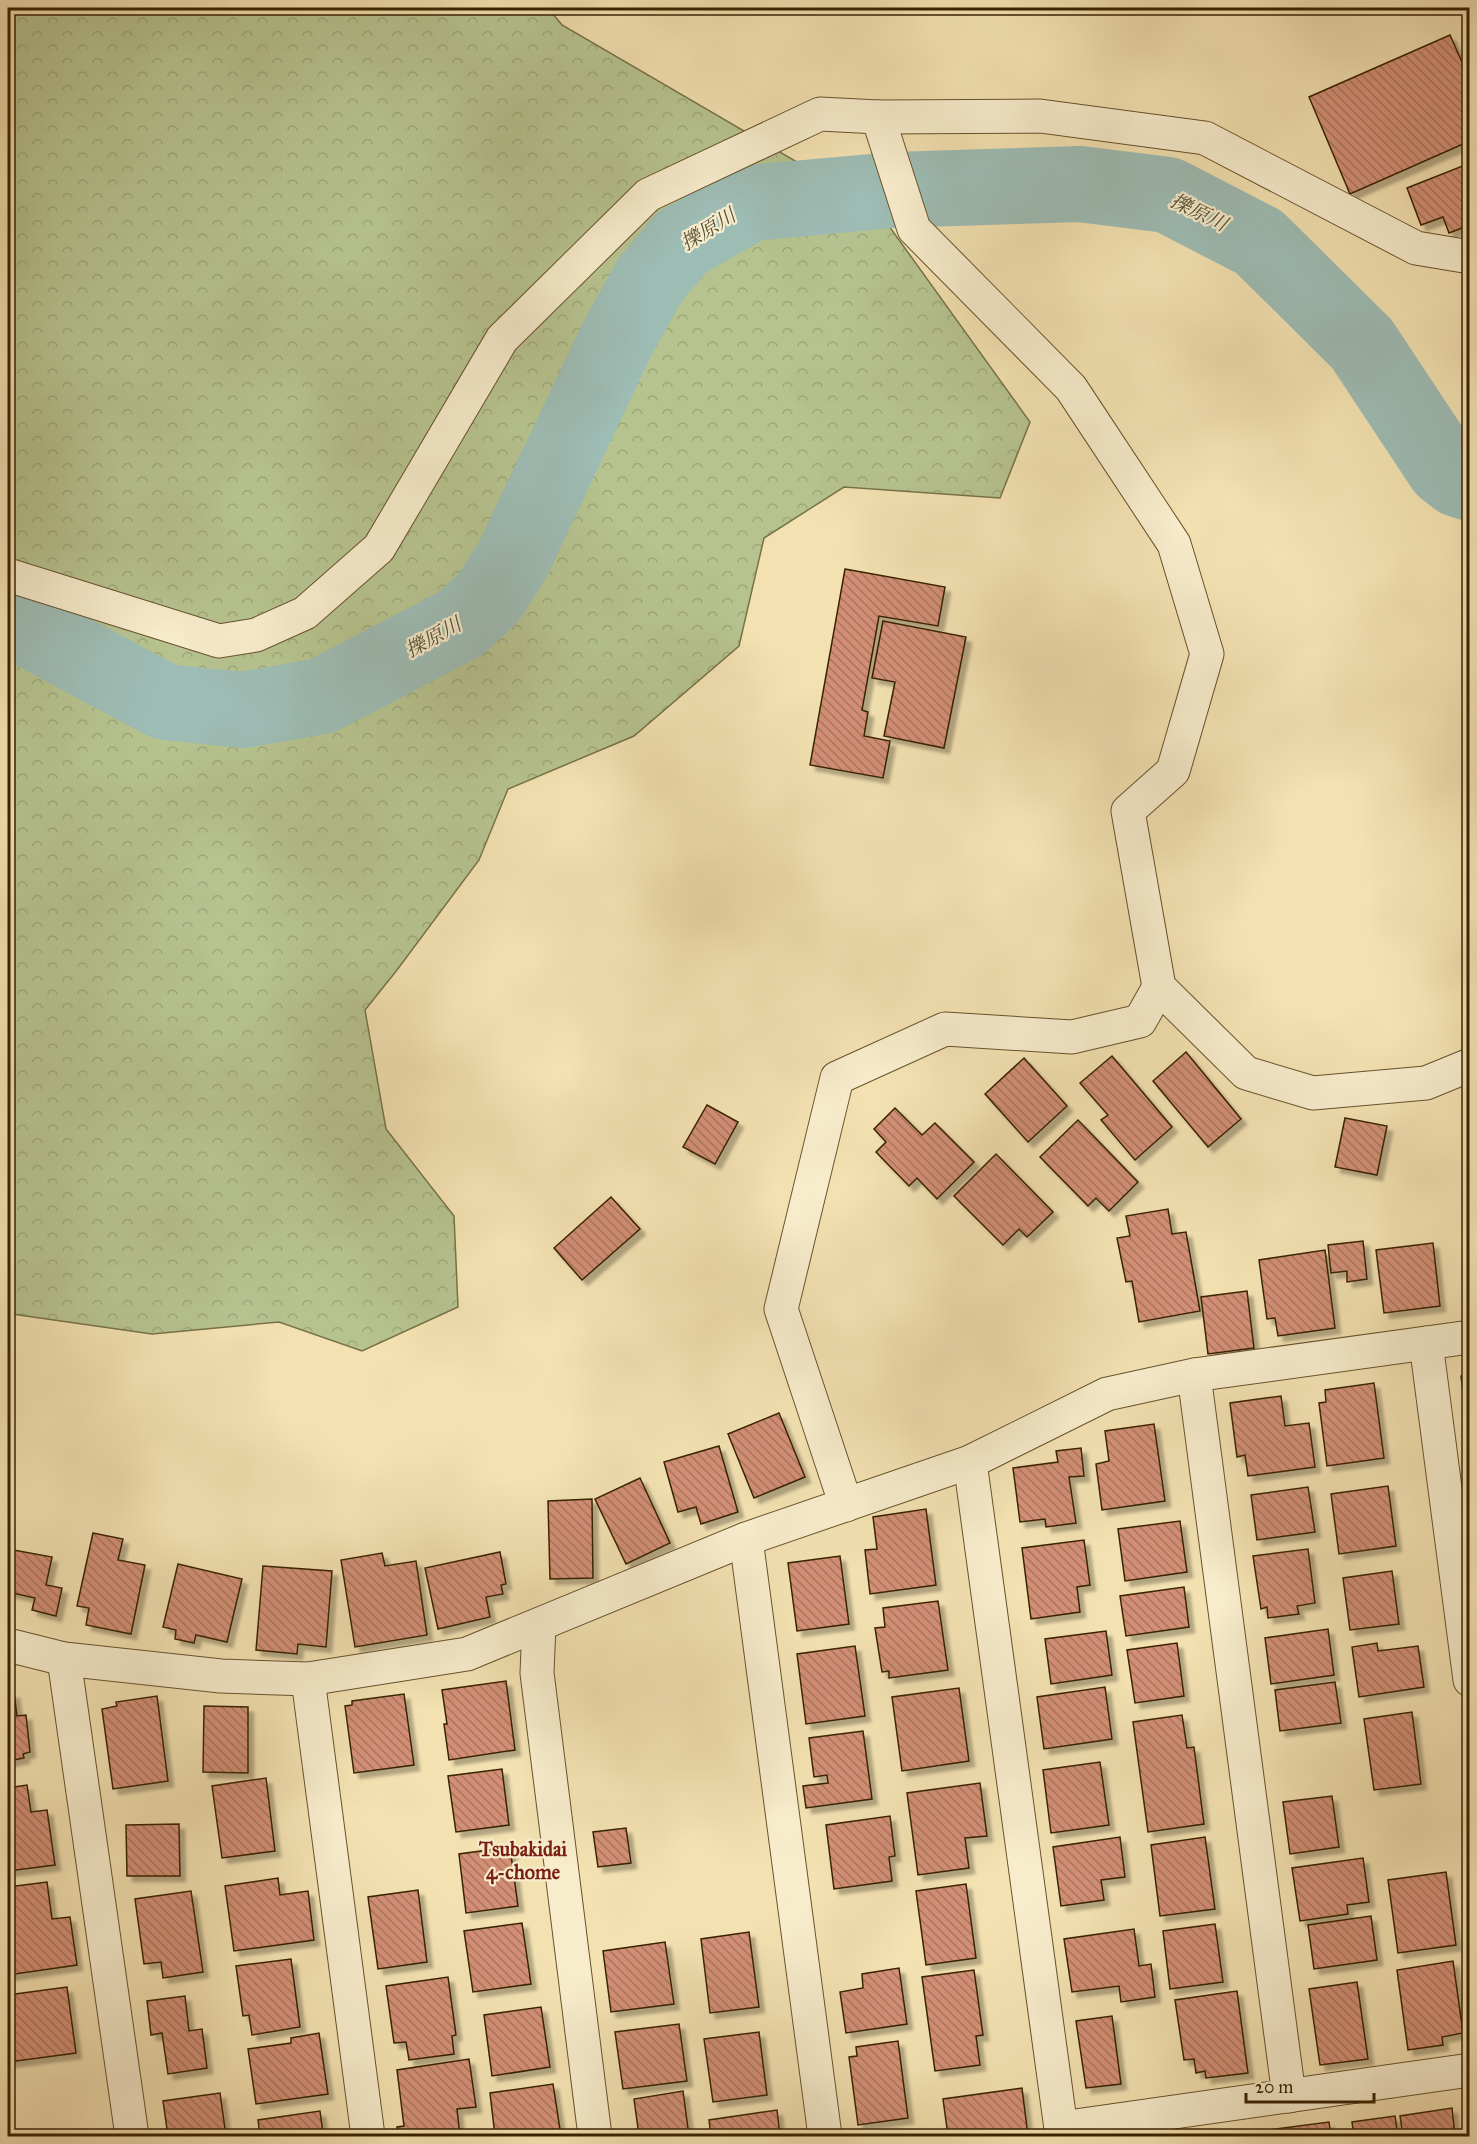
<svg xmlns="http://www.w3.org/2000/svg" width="1477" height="2144" font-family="'IM FELL Great Primer','Noto Serif JP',serif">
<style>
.forest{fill:url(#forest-crowns);stroke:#777248;stroke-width:1.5}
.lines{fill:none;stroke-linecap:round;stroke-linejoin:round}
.river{stroke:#9dbcb4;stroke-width:76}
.building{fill:url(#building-back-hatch);stroke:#382200;stroke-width:1.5;filter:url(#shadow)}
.minor-casing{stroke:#67522c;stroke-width:35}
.minor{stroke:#f7eccc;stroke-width:33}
.labels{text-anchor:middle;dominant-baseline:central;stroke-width:4.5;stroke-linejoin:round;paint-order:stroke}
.water-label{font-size:20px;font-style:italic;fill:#565036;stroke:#f7eccc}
.neighbourhood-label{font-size:20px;font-weight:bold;fill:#7a1f14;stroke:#f7eccc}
</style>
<defs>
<pattern id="forest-crowns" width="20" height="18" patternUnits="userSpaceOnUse" patternTransform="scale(1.5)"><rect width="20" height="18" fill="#b6c38f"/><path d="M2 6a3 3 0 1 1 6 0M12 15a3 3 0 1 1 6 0" fill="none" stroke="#9da77a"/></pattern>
<pattern id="building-back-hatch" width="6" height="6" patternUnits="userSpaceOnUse" patternTransform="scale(1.5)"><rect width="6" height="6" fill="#d28f75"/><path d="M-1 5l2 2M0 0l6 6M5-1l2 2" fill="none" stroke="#ab745e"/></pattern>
<filter id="shadow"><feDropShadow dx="5.5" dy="5.5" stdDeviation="1.5" flood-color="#0004"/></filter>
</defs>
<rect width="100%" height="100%" fill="#f3e1b1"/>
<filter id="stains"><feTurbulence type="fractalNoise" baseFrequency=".00333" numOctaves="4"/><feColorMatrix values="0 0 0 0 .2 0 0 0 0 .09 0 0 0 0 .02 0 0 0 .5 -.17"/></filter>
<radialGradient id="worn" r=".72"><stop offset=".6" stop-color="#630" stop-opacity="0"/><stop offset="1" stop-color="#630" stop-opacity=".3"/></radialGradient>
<polygon class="forest" points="8,8 548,8 562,25 876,208 1030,422 1000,498 844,487 764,538 739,646 634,736 508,789 479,860 397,970 365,1010 386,1129 454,1216 458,1307 362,1351 279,1322 152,1334 12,1314 8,1311"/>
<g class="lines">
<polyline class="river" points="8,618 165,702 243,710 322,696 460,624 489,597 513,559 617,339 650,280 681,243 751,203 893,190 1080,184 1168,195 1259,242 1362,344 1444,468 1458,479 1470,483"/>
</g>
<g class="building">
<polygon points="1450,35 1469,78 1465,79 1470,87 1470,141 1350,194 1309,97"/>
<polygon points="1470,163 1470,225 1449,233 1443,217 1421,225 1407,188"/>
<polygon points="845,569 945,587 938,626 879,616 862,710 868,712 864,736 890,741 883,778 810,765"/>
<polygon points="883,621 966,637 944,748 884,736 895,682 872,678"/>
<polygon points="1186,1052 1241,1119 1208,1147 1153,1081"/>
<polygon points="1112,1056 1172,1127 1135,1160 1101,1120 1108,1115 1080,1083"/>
<polygon points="1024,1058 1067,1106 1028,1142 985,1094"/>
<polygon points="707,1105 738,1122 715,1164 683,1147"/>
<polygon points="895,1108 922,1135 935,1123 974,1162 937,1199 917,1178 909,1186 876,1152 886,1142 874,1129"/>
<polygon points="1345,1118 1387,1126 1377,1175 1335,1167"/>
<polygon points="1078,1120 1138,1182 1109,1211 1096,1198 1088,1206 1040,1157"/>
<polygon points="996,1154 1053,1212 1027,1237 1019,1229 1003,1245 954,1196"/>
<polygon points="611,1197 640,1229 582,1280 554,1248"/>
<polygon points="1168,1209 1172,1234 1186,1232 1200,1311 1139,1322 1132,1281 1126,1282 1117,1238 1130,1236 1126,1216"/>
<polygon points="1466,1235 1470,1235 1470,1264"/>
<polygon points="1363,1241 1367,1279 1347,1282 1347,1271 1331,1273 1328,1245"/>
<polygon points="1433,1243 1440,1306 1384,1313 1376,1250"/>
<polygon points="1325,1250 1335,1328 1278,1336 1275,1318 1267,1319 1259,1260"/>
<polygon points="1247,1291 1254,1348 1208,1354 1201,1297"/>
<polygon points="1470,1374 1470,1423 1467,1423 1461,1376"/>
<polygon points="1374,1383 1384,1458 1327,1466 1319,1403 1326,1402 1325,1390"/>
<polygon points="1281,1396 1285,1426 1309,1423 1315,1467 1248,1476 1245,1455 1237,1457 1230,1403"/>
<polygon points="779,1413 805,1477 754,1498 728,1434"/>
<polygon points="1154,1424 1165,1501 1102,1510 1096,1464 1109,1461 1105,1431"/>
<polygon points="719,1446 738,1512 701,1524 696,1507 678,1512 664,1462"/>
<polygon points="1081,1448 1084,1476 1069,1477 1076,1523 1046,1527 1045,1519 1020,1522 1013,1468 1058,1462 1056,1451"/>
<polygon points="640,1478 670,1543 626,1564 595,1499"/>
<polygon points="1388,1486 1396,1546 1339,1554 1331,1494"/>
<polygon points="1308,1487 1315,1532 1257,1540 1251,1495"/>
<polygon points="592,1499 593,1578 550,1579 548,1501"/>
<polygon points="926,1509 936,1585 870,1594 865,1550 877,1549 873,1517"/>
<polygon points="1180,1521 1187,1572 1125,1581 1118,1529"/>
<polygon points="93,1533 123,1539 118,1560 145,1565 131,1634 86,1625 89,1608 77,1606"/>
<polygon points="1084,1540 1090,1585 1077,1587 1080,1612 1031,1619 1022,1548"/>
<polygon points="8,1549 52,1557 46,1585 62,1588 56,1616 32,1610 35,1598 8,1592"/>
<polygon points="1308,1549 1315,1603 1297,1606 1299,1614 1268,1618 1267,1607 1261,1609 1253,1556"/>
<polygon points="500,1552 506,1584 501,1585 503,1594 486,1597 490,1617 438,1629 425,1568"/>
<polygon points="382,1553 385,1566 416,1561 427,1635 355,1647 341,1560"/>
<polygon points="840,1556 849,1624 797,1631 788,1563"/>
<polygon points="178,1564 242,1579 227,1642 196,1635 194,1643 175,1639 176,1630 163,1627"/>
<polygon points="263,1566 332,1571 326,1647 298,1644 297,1654 256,1650"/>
<polygon points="1392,1571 1399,1624 1350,1630 1343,1578"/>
<polygon points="1184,1587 1189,1627 1126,1636 1120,1596"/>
<polygon points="938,1601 948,1670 889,1678 889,1671 882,1672 875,1628 885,1627 883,1608"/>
<polygon points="1328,1629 1334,1675 1271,1684 1265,1638"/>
<polygon points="1106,1631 1112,1675 1051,1684 1045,1639"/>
<polygon points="1177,1643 1184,1696 1135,1703 1127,1650"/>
<polygon points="1377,1643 1378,1651 1418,1646 1424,1687 1359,1697 1352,1647"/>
<polygon points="855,1646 865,1716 806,1724 797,1654"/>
<polygon points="506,1681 515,1750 449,1760 444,1724 447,1724 442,1690"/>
<polygon points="1335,1682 1341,1723 1280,1731 1275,1690"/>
<polygon points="1105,1687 1112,1739 1044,1749 1037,1697"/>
<polygon points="959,1688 969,1761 902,1771 892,1697"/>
<polygon points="14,1693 17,1716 26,1715 30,1752 23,1754 24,1758 8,1761 8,1694"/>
<polygon points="404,1694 414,1765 354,1773 345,1706 352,1705 352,1701"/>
<polygon points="157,1696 168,1781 113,1789 102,1709 117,1706 116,1702"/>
<polygon points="204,1706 248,1707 248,1773 203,1772"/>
<polygon points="1412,1712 1421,1784 1374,1790 1364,1719"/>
<polygon points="1182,1715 1187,1748 1194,1747 1204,1824 1148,1832 1133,1722"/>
<polygon points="863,1731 872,1799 806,1808 803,1786 828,1783 827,1775 814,1777 809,1738"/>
<polygon points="1100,1762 1109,1825 1051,1833 1043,1770"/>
<polygon points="502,1769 509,1825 456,1832 448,1776"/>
<polygon points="266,1778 275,1851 222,1858 212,1786"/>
<polygon points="980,1783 987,1836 965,1838 969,1868 918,1875 907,1793"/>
<polygon points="27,1785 31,1812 47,1810 55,1865 8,1871 8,1788"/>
<polygon points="1332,1796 1339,1847 1290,1854 1283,1802"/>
<polygon points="890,1816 895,1856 889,1857 892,1881 834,1889 826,1825"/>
<polygon points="179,1824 180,1876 127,1876 126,1825"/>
<polygon points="626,1828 631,1863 598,1867 593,1832"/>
<polygon points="1120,1837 1125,1877 1101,1880 1104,1900 1061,1906 1053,1847"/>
<polygon points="1205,1837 1215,1909 1160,1916 1151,1845"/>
<polygon points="510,1847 518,1906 466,1913 459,1854"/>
<polygon points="1363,1858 1369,1902 1347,1905 1348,1914 1300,1921 1292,1868"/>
<polygon points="1446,1872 1456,1945 1398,1953 1388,1880"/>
<polygon points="278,1878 280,1895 308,1891 314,1940 234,1951 225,1886"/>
<polygon points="47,1882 52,1919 70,1917 77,1965 8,1975 8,1887"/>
<polygon points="966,1884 976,1958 926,1965 916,1891"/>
<polygon points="418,1890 427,1962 378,1969 368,1897"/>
<polygon points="191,1891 203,1972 163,1978 161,1962 144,1964 135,1899"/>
<polygon points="1371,1916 1377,1960 1314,1969 1308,1925"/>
<polygon points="522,1923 531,1984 473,1992 464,1931"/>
<polygon points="1215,1924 1223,1982 1170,1989 1163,1931"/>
<polygon points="1134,1929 1139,1966 1151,1964 1155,1997 1121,2002 1119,1986 1072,1992 1064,1939"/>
<polygon points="749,1932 759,2007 710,2013 701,1939"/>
<polygon points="665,1942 674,2004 611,2012 603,1951"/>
<polygon points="291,1959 300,2027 252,2035 249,2015 243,2016 236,1966"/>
<polygon points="1453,1961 1463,2033 1442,2037 1443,2045 1408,2050 1397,1970"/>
<polygon points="899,1968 907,2024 846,2033 840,1992 863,1988 862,1974"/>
<polygon points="974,1970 983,2035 976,2036 980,2065 935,2071 922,1977"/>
<polygon points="448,1977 456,2035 452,2036 454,2054 409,2060 406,2042 394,2043 386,1986"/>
<polygon points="1357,1982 1368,2059 1320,2065 1309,1989"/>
<polygon points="67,1987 76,2053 9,2062 8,1995"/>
<polygon points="1237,1991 1248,2073 1206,2078 1205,2071 1196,2073 1194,2059 1184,2060 1175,2000"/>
<polygon points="185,1996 189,2031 202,2029 207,2068 168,2074 162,2033 151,2035 147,2001"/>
<polygon points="541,2007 550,2067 492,2076 484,2015"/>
<polygon points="1112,2016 1121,2084 1086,2088 1076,2021"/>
<polygon points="679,2024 687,2081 623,2089 615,2032"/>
<polygon points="759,2032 767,2095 713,2102 704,2039"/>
<polygon points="319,2033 328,2094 256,2104 248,2049 291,2043 291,2038"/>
<polygon points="898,2041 908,2118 858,2125 849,2057 857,2056 856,2047"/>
<polygon points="469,2059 476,2107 457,2109 460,2136 398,2136 397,2127 404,2126 397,2070"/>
<polygon points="553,2084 561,2136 495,2136 490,2093"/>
<polygon points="1022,2088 1028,2136 948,2136 943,2099"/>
<polygon points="683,2091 689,2136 639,2136 634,2099"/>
<polygon points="220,2093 226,2136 168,2136 163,2101"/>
<polygon points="1452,2108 1455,2136 1403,2136 1400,2116"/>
<polygon points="777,2110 780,2136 711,2136 709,2120"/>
<polygon points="320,2111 323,2133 331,2131 332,2136 260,2136 258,2120"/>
<polygon points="1395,2116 1398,2136 1354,2136 1352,2122"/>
<polygon points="1329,2122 1331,2136 1244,2136 1244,2133"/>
<polygon points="922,2131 923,2136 881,2136"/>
</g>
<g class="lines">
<g class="minor-casing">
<g id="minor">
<polyline points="878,117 914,229 1071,388 1174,544 1207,654 1173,771 1128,811 1159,987 1246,1073 1313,1093 1426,1083 1470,1065"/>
<polyline points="8,575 219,641 256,635 305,613 379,548 502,339 648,195 820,114 878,117 1040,116 1205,138 1416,248 1470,257"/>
<polyline points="1426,1343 1470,1680"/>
<polyline points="1194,1375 1289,2096"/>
<polyline points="970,1462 1062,2136"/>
<polyline points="846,1505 781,1309 837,1078 945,1029 1072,1037 1140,1021 1159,987"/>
<polyline points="746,1539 825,2136"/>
<polyline points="539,1625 537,1673 595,2136"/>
<polyline points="8,1645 64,1659 221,1676 308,1679 467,1654 746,1539 970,1462 1107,1394 1194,1375 1470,1337"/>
<polyline points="64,1659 132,2136"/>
<polyline points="308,1679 368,2136"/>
<polyline points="1061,2128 1470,2070"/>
</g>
</g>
<use href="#minor" class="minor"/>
</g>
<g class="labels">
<g class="water-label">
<text transform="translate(1199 212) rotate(26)">擽原川</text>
<text transform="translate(708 229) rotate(-32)">擽原川</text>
<text transform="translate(433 637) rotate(-29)">擽原川</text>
</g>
<g class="neighbourhood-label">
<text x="523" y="1849">Tsubakidai<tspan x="523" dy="23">4-chome</tspan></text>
</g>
</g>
<rect width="1477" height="2144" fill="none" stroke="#f3e1b1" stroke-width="30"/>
<rect x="9" y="9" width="1459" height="2126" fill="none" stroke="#382200" stroke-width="3"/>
<rect x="15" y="15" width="1447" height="2114" fill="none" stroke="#382200" stroke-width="1.5"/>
<path d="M1246 2093v9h128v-9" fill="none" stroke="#382200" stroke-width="3"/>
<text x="1255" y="2093" font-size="18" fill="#382200" stroke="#f7eccc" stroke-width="4.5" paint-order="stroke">20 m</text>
<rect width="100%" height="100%" filter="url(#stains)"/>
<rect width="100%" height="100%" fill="url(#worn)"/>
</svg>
